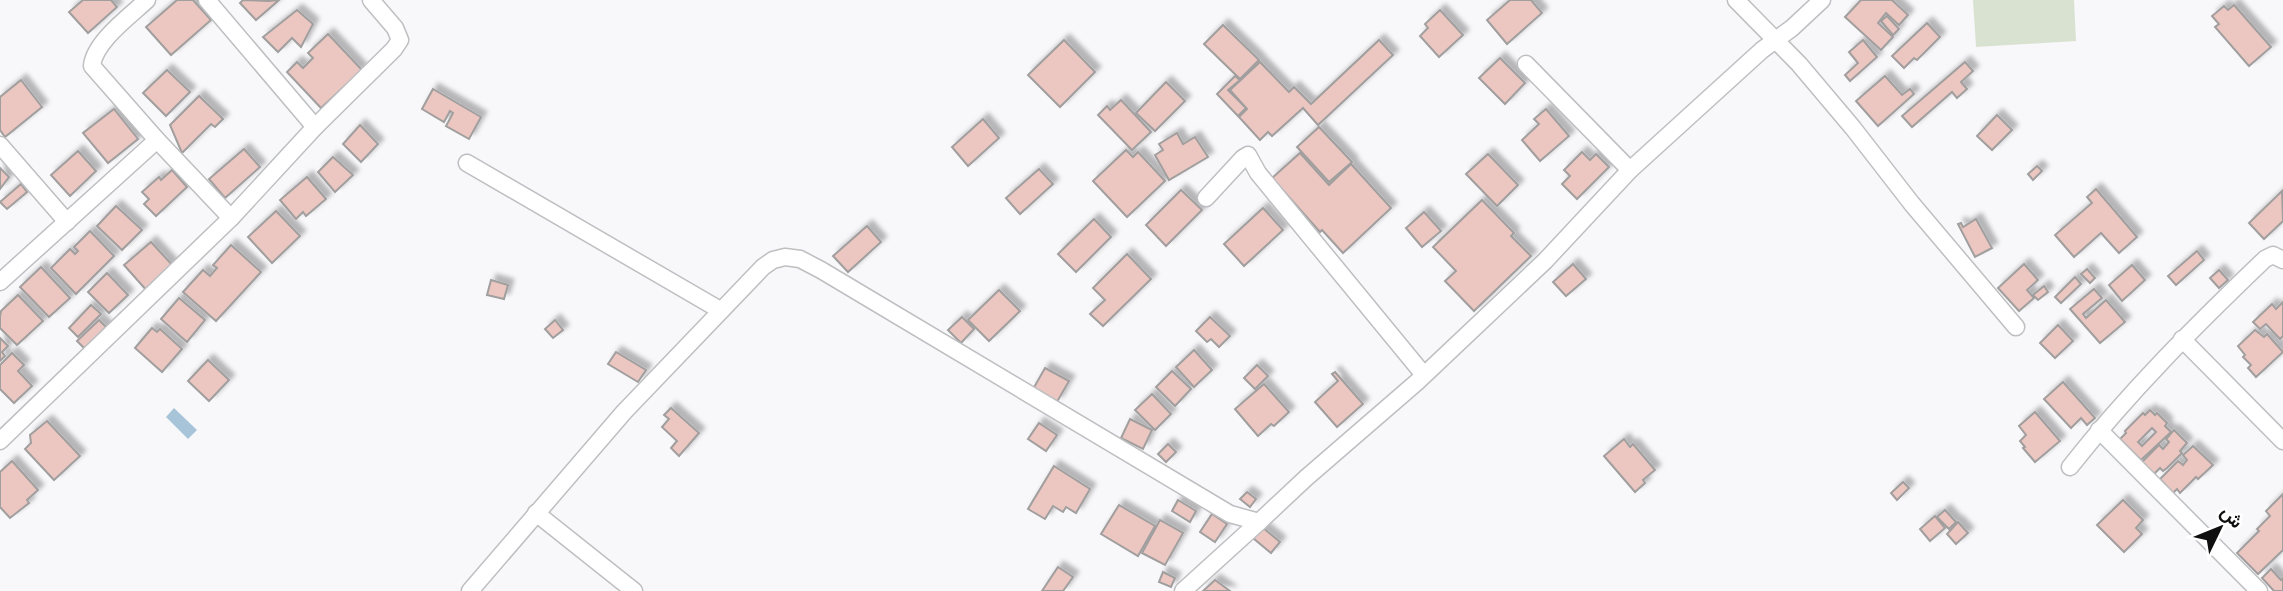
<svg xmlns="http://www.w3.org/2000/svg" width="2283" height="591" font-family="'Noto Sans',Vazirmatn,sans-serif">
<style>
.green{fill:#d9e2d1}
.water{fill:#a7c4d8}
.building{fill:#ecc7c2;stroke:#a19e9e;stroke-width:2;fill-rule:evenodd;filter:url(#shadow)}
.lines{fill:none;stroke-linecap:round;stroke-linejoin:round}
.minor-casing{stroke:#bebfc1;stroke-width:19}
.minor{stroke:#fff;stroke-width:16}
</style>
<defs>
<filter id="shadow"><feDropShadow dx="5.5" dy="-5.5" stdDeviation="2" flood-color="#0004"/></filter>
</defs>
<rect width="100%" height="100%" fill="#f8f8fb"/>
<polygon class="green" points="1973,0 2074,0 2076,41 1976,47"/>
<polygon class="water" points="174,408 197,430 188,439 166,417"/>
<g class="building">
<polygon points="83,0 111,0 117,7 88,33 69,12"/>
<polygon points="177,0 193,0 211,20 171,55 146,27"/>
<polygon points="243,0 269,1 279,0 256,20 240,3"/>
<polygon points="1510,0 1531,0 1542,13 1507,44 1487,20"/>
<polygon points="1861,0 1892,0 1908,15 1899,25 1886,13 1878,23 1893,37 1881,50 1845,17"/>
<polygon points="2234,5 2271,47 2249,66 2215,27 2219,24 2212,16 2224,6 2228,10"/>
<polygon points="297,10 313,24 301,47 292,38 278,52 263,37"/>
<polygon points="1440,10 1463,35 1439,57 1420,36 1428,28 1425,24"/>
<polygon points="1887,16 1899,29 1893,35 1881,21"/>
<polygon points="1927,23 1940,37 1917,60 1914,58 1904,68 1892,56"/>
<polygon points="1223,25 1259,60 1240,79 1204,44"/>
<polygon points="328,34 362,70 321,108 287,72 297,62 303,68 313,58 308,53"/>
<polygon points="1064,40 1095,72 1060,107 1028,75"/>
<polygon points="1379,40 1393,55 1318,125 1303,108 1272,136 1268,132 1260,140 1239,117 1247,109 1230,90 1260,62 1289,92 1294,87 1311,104"/>
<polygon points="1863,40 1877,57 1850,81 1845,75 1858,63 1849,52"/>
<polygon points="1500,58 1525,83 1505,104 1479,78"/>
<polygon points="1965,62 1973,71 1961,82 1967,89 1957,98 1952,92 1912,127 1902,116"/>
<polygon points="167,70 190,92 166,116 143,93"/>
<polygon points="1235,76 1240,80 1228,90 1246,108 1238,116 1217,94"/>
<polygon points="1885,76 1902,95 1910,89 1914,94 1878,126 1856,101"/>
<polygon points="21,80 42,107 5,137 0,130 0,97"/>
<polygon points="1166,82 1185,101 1155,131 1136,113"/>
<polygon points="433,89 481,117 469,139 446,126 453,113 450,111 444,122 422,109"/>
<polygon points="199,96 223,119 215,127 211,124 182,153 170,125"/>
<polygon points="1121,100 1151,132 1132,150 1098,115 1107,106 1110,110"/>
<polygon points="114,109 138,139 108,163 83,133"/>
<polygon points="1546,109 1569,136 1540,161 1522,140 1539,124 1534,119"/>
<polygon points="1997,115 2012,130 1992,150 1977,136"/>
<polygon points="983,119 999,138 968,166 952,147"/>
<polygon points="360,125 378,144 361,162 343,144"/>
<polygon points="1319,127 1352,162 1329,182 1297,147"/>
<polygon points="1177,133 1183,144 1195,137 1208,157 1169,180 1155,155 1163,150 1159,144"/>
<polygon points="244,149 260,167 225,198 209,179"/>
<polygon points="1126,150 1133,157 1138,152 1165,181 1127,217 1093,181"/>
<polygon points="78,151 96,171 70,196 51,175"/>
<polygon points="1582,152 1590,160 1596,154 1609,167 1577,199 1562,184 1570,176 1564,170"/>
<polygon points="1300,153 1329,185 1351,164 1391,208 1343,253 1322,230 1320,232 1272,178"/>
<polygon points="1488,154 1518,185 1497,206 1466,174"/>
<polygon points="333,157 353,175 335,192 318,172"/>
<polygon points="2037,166 2042,171 2033,180 2028,174"/>
<polygon points="0,168 9,177 0,189"/>
<polygon points="1039,169 1053,184 1020,214 1006,198"/>
<polygon points="172,170 187,187 156,216 144,204 149,199 142,192 159,177 161,180"/>
<polygon points="307,177 326,199 306,216 303,212 296,219 280,200"/>
<polygon points="21,184 27,192 7,209 0,202"/>
<polygon points="2096,189 2137,237 2119,253 2101,233 2074,257 2055,235 2092,203 2087,197"/>
<polygon points="1181,190 1202,210 1166,246 1146,225"/>
<polygon points="2282,191 2283,221 2264,239 2249,223"/>
<polygon points="1482,200 1514,233 1511,236 1531,256 1474,311 1445,281 1456,271 1433,247"/>
<polygon points="116,206 142,230 122,250 97,226"/>
<polygon points="1263,208 1283,230 1244,266 1224,244"/>
<polygon points="276,211 300,236 272,263 248,237"/>
<polygon points="1424,212 1441,231 1422,247 1406,228"/>
<polygon points="1094,219 1111,237 1076,272 1058,254"/>
<polygon points="1976,219 1992,248 1975,257 1958,224 1961,223 1963,227"/>
<polygon points="867,226 881,242 848,272 833,256"/>
<polygon points="90,231 114,256 76,294 51,268 70,249 75,254 78,251 74,247"/>
<polygon points="151,242 175,268 148,292 124,265"/>
<polygon points="231,245 261,272 216,321 183,292 203,270 210,276 217,268 213,265"/>
<polygon points="2197,251 2204,260 2176,285 2168,276"/>
<polygon points="1127,254 1151,279 1103,326 1090,314 1105,300 1093,288"/>
<polygon points="1573,264 1586,279 1566,296 1553,282"/>
<polygon points="2024,264 2038,280 2027,290 2034,298 2019,311 1998,288"/>
<polygon points="2132,265 2145,280 2122,301 2109,285"/>
<polygon points="41,267 70,298 49,317 20,287"/>
<polygon points="2087,269 2095,278 2090,283 2081,274"/>
<polygon points="2219,270 2228,280 2219,288 2210,278"/>
<polygon points="107,273 128,295 109,313 88,292"/>
<polygon points="2075,277 2081,284 2061,303 2055,297"/>
<polygon points="491,280 508,285 504,299 487,295"/>
<polygon points="2044,286 2048,292 2038,300 2033,295"/>
<polygon points="2094,289 2102,298 2083,314 2086,318 2106,300 2125,322 2100,343 2070,309"/>
<polygon points="999,290 1020,311 989,341 968,320"/>
<polygon points="18,295 43,321 17,345 0,328 0,316 1,311"/>
<polygon points="179,298 205,320 187,342 161,319"/>
<polygon points="2283,302 2283,336 2280,339 2266,324 2260,329 2253,322 2272,304 2276,309"/>
<polygon points="91,305 101,314 78,337 69,328"/>
<polygon points="962,317 974,329 961,343 948,330"/>
<polygon points="1210,317 1230,336 1219,347 1211,339 1207,342 1196,331"/>
<polygon points="99,320 109,330 87,351 77,341"/>
<polygon points="555,320 563,330 553,338 545,329"/>
<polygon points="2058,325 2073,341 2055,358 2040,343"/>
<polygon points="152,328 157,332 160,329 182,349 162,372 135,348"/>
<polygon points="2255,330 2264,337 2267,334 2283,352 2256,377 2248,368 2251,365 2243,357 2245,355 2238,346"/>
<polygon points="0,338 8,346 2,352 5,356 0,361"/>
<polygon points="1194,350 1212,370 1194,387 1176,367"/>
<polygon points="616,352 646,370 638,382 608,364"/>
<polygon points="12,353 24,365 18,371 32,386 14,403 0,389 0,365"/>
<polygon points="208,360 229,380 209,401 188,381"/>
<polygon points="1257,365 1268,376 1255,389 1244,378"/>
<polygon points="1045,368 1069,381 1057,402 1033,389"/>
<polygon points="1172,371 1191,389 1175,406 1156,387"/>
<polygon points="1335,372 1363,404 1337,427 1315,402 1338,381 1332,374"/>
<polygon points="2063,382 2095,418 2087,425 2081,418 2071,428 2044,399"/>
<polygon points="1264,384 1289,412 1274,426 1271,424 1258,436 1235,409"/>
<polygon points="1152,394 1171,414 1155,430 1135,410"/>
<polygon points="671,408 699,433 679,456 671,448 677,441 662,427 669,419 664,415"/>
<path d="M2150,410l5,5 2,-2 10,10 -2,3 6,6 -30,28 -21,-21 6,-6 -1,-2 18,-18 2,2zM2152,428l4,4 -14,14 -4,-4z"/>
<polygon points="2035,412 2060,441 2035,462 2023,448 2025,447 2020,441 2026,435 2019,426"/>
<polygon points="1130,419 1152,430 1143,449 1121,438"/>
<polygon points="47,421 80,456 54,480 25,449 31,443 30,435"/>
<polygon points="1039,423 1057,435 1046,451 1028,439"/>
<polygon points="2174,430 2187,443 2180,451 2182,453 2167,468 2163,471 2160,468 2154,474 2142,462 2159,445 2163,449 2169,442 2166,439"/>
<polygon points="1624,439 1630,447 1633,444 1655,470 1643,480 1645,483 1635,492 1604,456"/>
<polygon points="1168,444 1176,452 1166,462 1158,454"/>
<polygon points="2193,446 2213,465 2198,479 2196,477 2180,493 2177,489 2173,493 2160,479 2178,461 2183,465 2187,460 2183,455"/>
<polygon points="12,461 38,490 27,500 29,503 10,518 0,507 0,472"/>
<polygon points="1054,466 1090,489 1076,513 1066,507 1063,512 1053,506 1045,519 1028,509"/>
<polygon points="1903,482 1909,488 1897,500 1891,493"/>
<polygon points="1247,492 1256,499 1250,507 1240,499"/>
<polygon points="2283,494 2283,550 2258,574 2237,553 2259,531 2257,529 2270,516 2266,511"/>
<polygon points="1178,500 1196,511 1190,522 1172,511"/>
<polygon points="2123,500 2143,520 2136,528 2142,534 2124,552 2097,525"/>
<polygon points="1119,505 1155,526 1138,556 1101,534"/>
<polygon points="1945,510 1956,522 1949,529 1937,517"/>
<polygon points="1212,514 1227,524 1215,542 1200,532"/>
<polygon points="1935,516 1945,528 1930,541 1920,529"/>
<polygon points="1160,520 1183,533 1165,565 1142,553"/>
<polygon points="1958,522 1968,533 1956,544 1947,534"/>
<polygon points="1262,527 1280,542 1271,553 1253,538"/>
<polygon points="1058,567 1073,577 1063,591 1042,591"/>
<polygon points="2271,569 2281,580 2283,578 2283,591 2274,591 2262,578"/>
<polygon points="1163,572 1175,578 1171,587 1159,582"/>
<polygon points="1215,580 1230,591 1203,591"/>
</g>
<g class="lines">
<g class="minor-casing">
<g id="minor">
<path d="M147,0c-17,16 -53,42 -55,66l65,74 74,78"/>
<polyline points="207,0 315,127"/>
<polyline points="1736,0 1799,64 1853,128 1912,204 2016,327"/>
<polyline points="1526,64 1630,170"/>
<polyline points="0,145 67,222"/>
<polyline points="467,163 720,310"/>
<polyline points="1206,198 1243,158 1248,155 1258,173 1424,375"/>
<polyline points="0,282 157,140"/>
<polyline points="2182,339 2283,441"/>
<polyline points="2099,430 2259,591"/>
<polyline points="0,441 231,218 315,127 394,49 400,40 395,28 371,0"/>
<path d="M2070,467c59,-75 126,-142 195,-208l8,-4 10,5"/>
<polyline points="536,513 634,591"/>
<polyline points="470,591 624,412 763,267 773,260 785,257 800,259 821,270 1230,514 1259,522 1306,478 1417,382 1545,261 1630,170 1762,50 1792,28 1822,0"/>
<polyline points="1183,591 1259,522"/>
</g>
</g>
<use href="#minor" class="minor"/>
</g>
<g transform="translate(2220 528) rotate(47)" stroke="#ffffff" stroke-width="5" paint-order="stroke">
<path d="M0-5L12 26L0 18L-12 26Z" fill="#0f0f10"/>
<text y="-10" font-size="19" font-weight="bold" text-anchor="middle" fill="#0f0f10">ش</text>
</g>
</svg>
